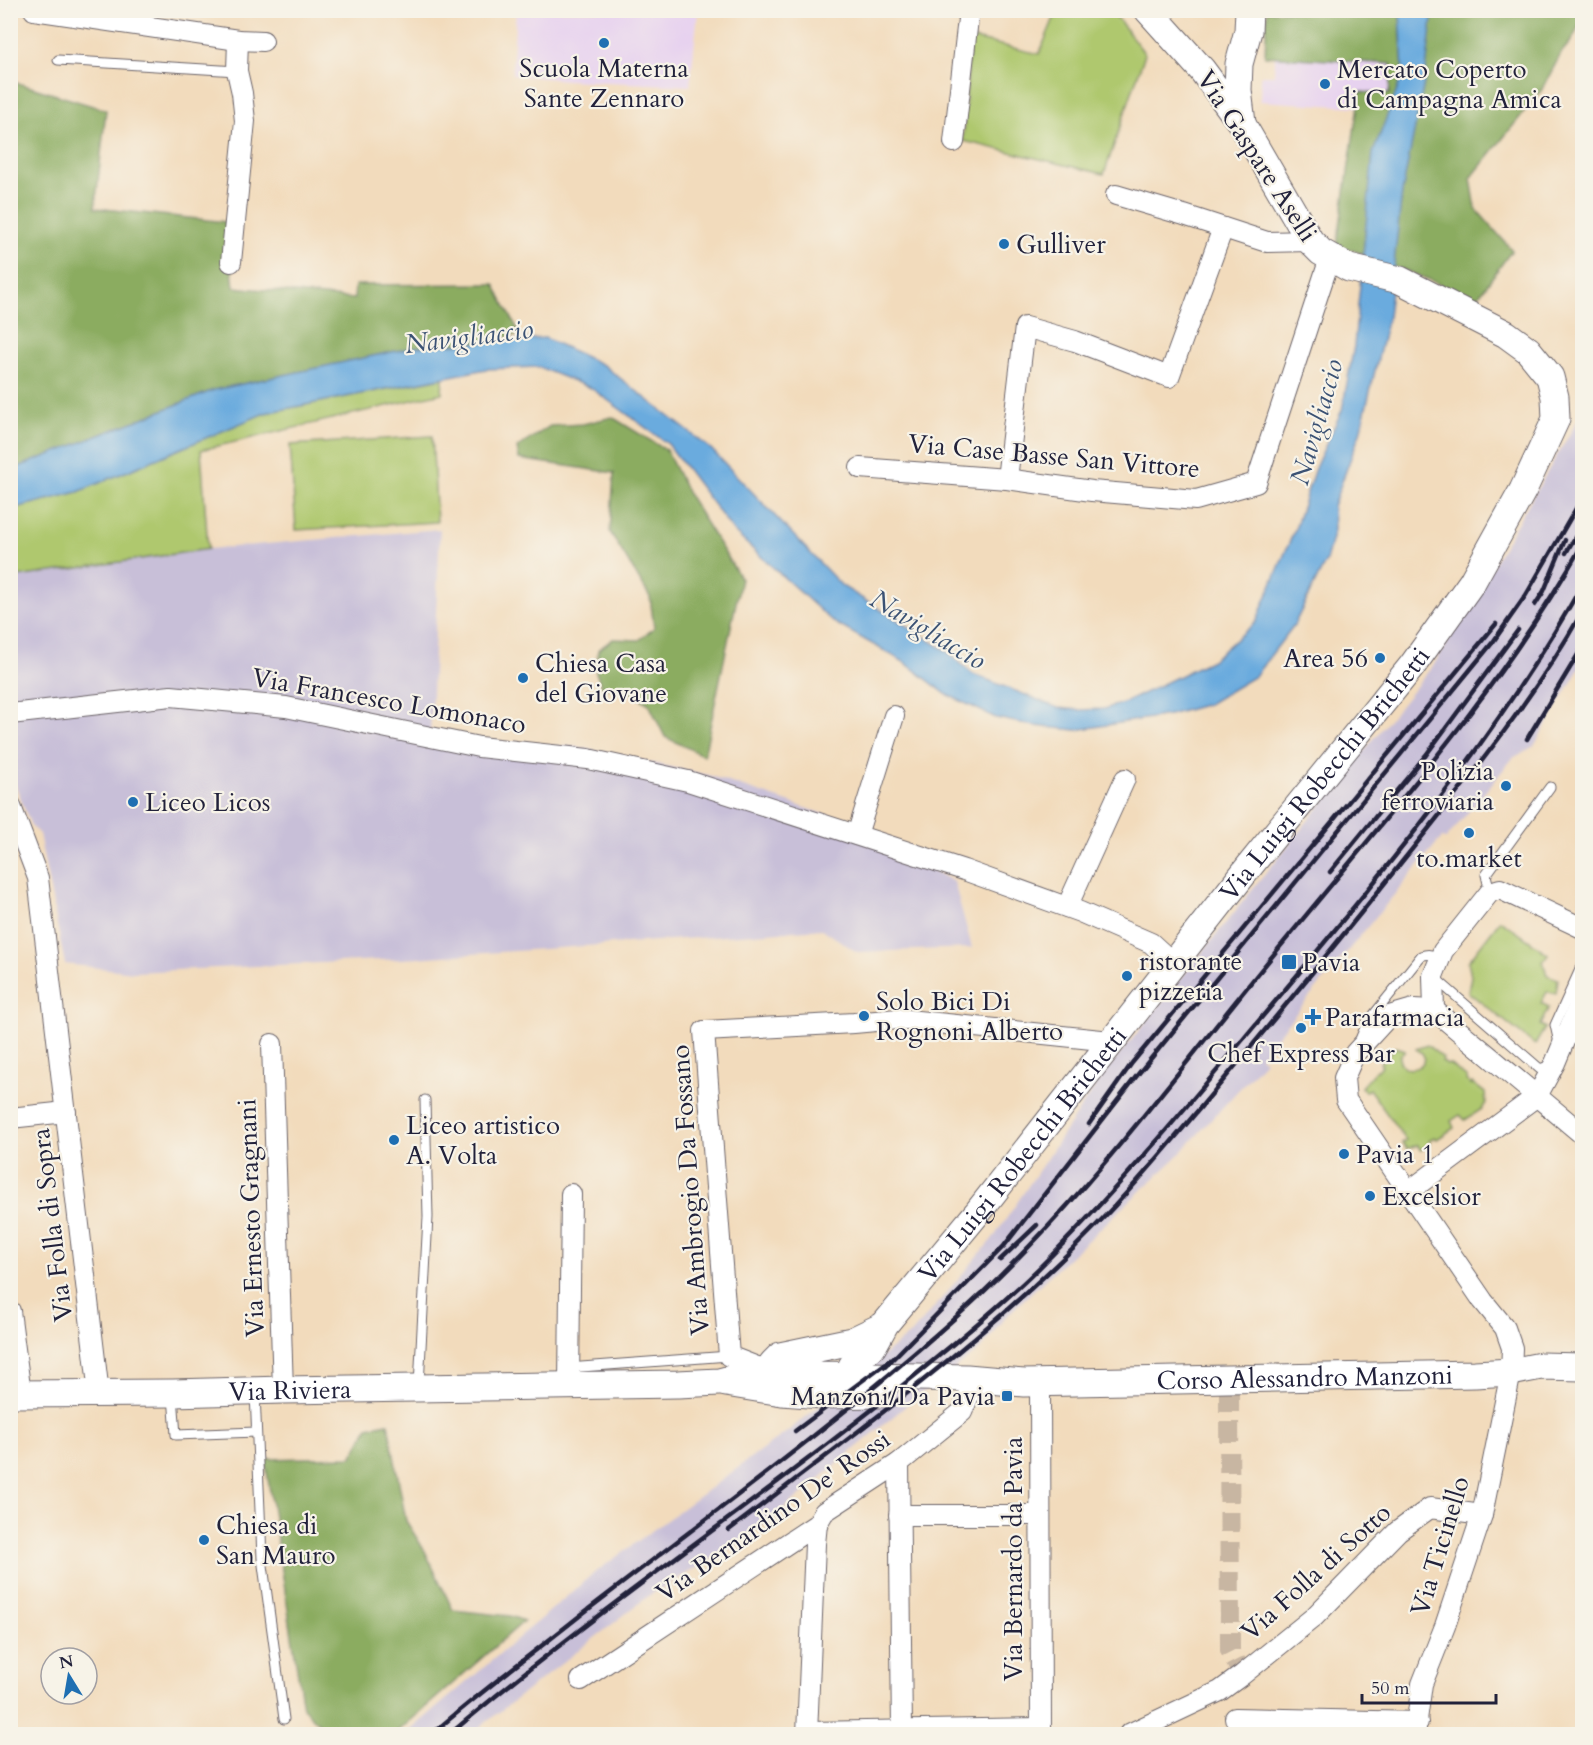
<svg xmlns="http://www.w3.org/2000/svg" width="1593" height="1745" font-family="Cardo,serif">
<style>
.built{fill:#e7d2ef}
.industrial{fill:#c8bfd8}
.green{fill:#afc86e;stroke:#687554;stroke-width:1.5}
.forest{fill:#8bac61;stroke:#56674e;stroke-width:1.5}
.water{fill:#6aabde;stroke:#46668c;stroke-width:1.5}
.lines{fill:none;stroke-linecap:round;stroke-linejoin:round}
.street-tunnel{stroke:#c8b6a2;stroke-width:20;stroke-dasharray:20 10;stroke-linecap:butt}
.lane-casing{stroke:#6b6368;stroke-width:11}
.street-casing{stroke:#6b6368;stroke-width:22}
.secondary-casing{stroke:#6b6368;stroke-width:29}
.lane{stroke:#fff;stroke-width:9}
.street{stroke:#fff;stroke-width:20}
.secondary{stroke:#fff;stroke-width:27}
.rail{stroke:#22223b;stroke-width:4.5}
.poi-dot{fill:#1f6fb2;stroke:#f7f3e8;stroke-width:2}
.labels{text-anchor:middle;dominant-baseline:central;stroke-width:4.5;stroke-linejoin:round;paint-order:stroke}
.poi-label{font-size:26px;fill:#22223b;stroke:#f7f3e8;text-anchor:start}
.street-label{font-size:26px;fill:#22223b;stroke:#f7f3e8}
.water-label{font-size:27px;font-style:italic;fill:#3b5274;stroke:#f7f3e8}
</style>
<rect width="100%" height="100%" fill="#f7f3e8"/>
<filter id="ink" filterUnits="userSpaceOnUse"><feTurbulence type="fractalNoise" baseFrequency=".0167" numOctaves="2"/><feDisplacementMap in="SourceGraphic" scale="12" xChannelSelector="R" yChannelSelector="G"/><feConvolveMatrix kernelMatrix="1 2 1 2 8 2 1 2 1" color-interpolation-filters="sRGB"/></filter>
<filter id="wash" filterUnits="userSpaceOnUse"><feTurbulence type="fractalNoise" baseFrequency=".008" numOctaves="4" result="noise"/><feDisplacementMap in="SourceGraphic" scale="24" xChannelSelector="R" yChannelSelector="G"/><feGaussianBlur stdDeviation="1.35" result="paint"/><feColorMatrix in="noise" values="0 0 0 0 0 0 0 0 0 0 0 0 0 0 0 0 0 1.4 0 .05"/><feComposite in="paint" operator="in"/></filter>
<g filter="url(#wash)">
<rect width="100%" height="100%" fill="#f2dbbc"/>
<g class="built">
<polygon points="516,11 698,11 690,86 567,80 512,75"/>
<polygon points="1275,56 1391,64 1389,94 1360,92 1358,107 1260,101 1261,75 1274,75"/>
</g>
<g class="industrial">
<polygon points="1582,413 1582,664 1534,746 1513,758 1446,839 1442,838 1437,843 1260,1057 1265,1061 1176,1158 1005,1317 981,1349 914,1399 792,1502 738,1544 651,1594 471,1734 406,1734 593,1574 788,1431 914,1331 994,1237 1100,1079 1435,663"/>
<polygon points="440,529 430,735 490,742 577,747 708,775 856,825 954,882 972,948 857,952 822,929 402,959 134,972 65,964 39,834 31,826 11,773 11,578 208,549"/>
</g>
<g class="green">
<polygon points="1057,11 1112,11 1145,54 1104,174 963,141 970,38 1039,54"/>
<polygon points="443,378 442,393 201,450 208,549 11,578 11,509 78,492 265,413"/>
<polygon points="432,436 437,522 296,530 290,445"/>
<polygon points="1500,920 1548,954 1543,962 1547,975 1558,979 1556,993 1547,992 1541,1003 1549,1007 1540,1025 1545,1028 1535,1045 1468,992 1471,976 1468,962"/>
<path d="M1427,1045l16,13 -1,3 5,4 2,-1 18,14 -1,2 5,5 1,-2 13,10 1,10 -4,6 -17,11 -5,-5 -9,6 3,7 -17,11 -3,-2 -5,4 1,3 -9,6 -4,-5 -10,4 -5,-6 4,-3 -37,-51 -4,3 -4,-5 15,-17 1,1 5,-5 -2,-3 15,-16 10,3 -5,6v6l5,6c9,2 16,0 20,-9l-3,-6 -6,-4z"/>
</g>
<g class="forest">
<polygon points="1267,11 1400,11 1403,74 1394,102 1367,219 1363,254 1337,245 1360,92 1389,94 1391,64 1265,56"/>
<polygon points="1433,11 1582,11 1582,20 1572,40 1562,52 1541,91 1471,178 1476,209 1512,250 1475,301 1430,280 1393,266 1402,192"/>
<polygon points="11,81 106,110 95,208 226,222 234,287 354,299 355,285 494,284 520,334 486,341 415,347 214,390 11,470"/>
<polygon points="612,417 666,450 689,496 741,579 704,756 665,737 649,704 626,689 601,686 596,672 598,650 613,639 639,640 654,628 650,597 610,532 614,473 519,459 517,448 550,426 583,424"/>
<polygon points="388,1423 406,1521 425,1551 453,1610 510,1616 524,1621 395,1734 330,1734 303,1708 265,1459 352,1457 368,1427"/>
</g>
<polygon class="water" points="1400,11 1433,11 1425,78 1402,192 1388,317 1360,433 1333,506 1334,530 1326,561 1294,625 1255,676 1208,704 1169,715 1076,730 1035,726 996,718 946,694 904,662 833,622 734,532 668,444 591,388 538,367 486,369 265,413 78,492 11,509 11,470 214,390 415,347 545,338 603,365 711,449 842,586 944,649 973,674 1058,708 1080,710 1104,709 1126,702 1212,660 1256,622 1295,529 1315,468 1342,410 1354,346 1373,153 1403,74"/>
</g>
<g filter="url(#ink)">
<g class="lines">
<polyline class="street-tunnel" points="1229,1392 1230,1650 1239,1668"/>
<g class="lane-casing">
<g id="lane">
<polyline points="58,60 237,71"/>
<polyline points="1490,892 1486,875 1550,787"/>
<polyline points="1435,978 1540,1069 1551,1065"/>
<path d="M1361,1037l6,-14 54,-67c8,-3 12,-2 17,5"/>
<polyline points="1559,1043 1555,1025 1582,965"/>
<polyline points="568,1368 729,1356"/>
<polyline points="419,1385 428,1217 425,1100"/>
<polyline points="255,1393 262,1558 284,1719"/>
<polyline points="173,1396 176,1435 256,1432"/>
</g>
</g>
<g class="street-casing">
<g id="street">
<polyline points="34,10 238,40 263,41"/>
<polyline points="954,142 969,10"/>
<polyline points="1116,195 1184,215 1267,242 1310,241"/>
<polyline points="231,262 245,121 242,93 237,71 238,40"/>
<polyline points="860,468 1007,479 1092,491 1196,500 1256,483 1330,258"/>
<polyline points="1007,479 1025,327 1075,341 1169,377 1223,228"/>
<polyline points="10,714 171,696 286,707 479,747 588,759 688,781 964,870 1080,912 1151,943 1174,964"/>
<polyline points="10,804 38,878 99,1394"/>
<polyline points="857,835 894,716"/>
<polyline points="1067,907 1125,779"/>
<polyline points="1434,1010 1433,976 1443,951 1490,892 1500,889 1582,928"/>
<polyline points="1434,1010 1582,1134"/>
<polyline points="272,1044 283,1390"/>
<polyline points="10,1118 66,1112"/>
<polyline points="1408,1192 1537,1096 1555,1063 1582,998"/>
<polyline points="10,1311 21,1394"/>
<polyline points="765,1370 729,1356 704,1031 854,1023 898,1019 1111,1041"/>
<polyline points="1040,1383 1041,1734"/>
<polyline points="569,1385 571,1194"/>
<polyline points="899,1463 902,1731"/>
<polyline points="899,1515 1040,1515"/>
<polyline points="581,1680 817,1524 824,1512 899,1463 962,1412 970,1393 967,1378"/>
<polyline points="1235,1718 1418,1722"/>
<polyline points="808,1732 1041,1728"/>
<polyline points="807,1734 815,1544 817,1524"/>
<polyline points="1129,1734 1220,1691 1242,1675 1314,1617 1398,1531 1430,1508 1482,1515"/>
<polyline points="1415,1734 1422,1684 1445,1626 1482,1515 1511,1372 1512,1348 1505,1328 1483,1301 1346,1100 1344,1078 1355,1053 1389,1016 1413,1009 1434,1010"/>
</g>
</g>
<g class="secondary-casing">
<g id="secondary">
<polyline points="1242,123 1238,90 1239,64 1248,31 1249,10"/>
<polyline points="773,1363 780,1356 852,1341 879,1328"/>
<path id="s1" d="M855,1376l-4,-5 1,-5 4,-6 17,-14 12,-22 93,-112 274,-349 160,-197 60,-84 51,-92 33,-71 -1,-22 -5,-20 -22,-27 -22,-16 -106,-54 -51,-12 -28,-16 -11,-11 -68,-117 -40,-54 -54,-60"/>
<polyline points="726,1383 782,1392 822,1395 879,1394"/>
<path id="s2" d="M10,1394l163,-1 110,-3 395,-6 41,-2 46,-12 26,-3 29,8 147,3 57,5 451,-9 36,-2 30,-6 41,1"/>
</g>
</g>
<use href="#lane" class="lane"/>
<use href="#street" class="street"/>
<use href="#secondary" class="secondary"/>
<g class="rail">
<polyline points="1566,553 1582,525"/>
<polyline points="1535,605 1544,591 1565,540"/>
<polyline points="1527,739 1582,648"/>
<polyline points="1330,872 1426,755 1518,630"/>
<polyline points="1089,1124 1132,1063 1496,624"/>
<polyline points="1000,1260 1037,1225"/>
<polyline points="885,1367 1004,1246 1139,1073 1493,642 1526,595 1582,498"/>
<polyline points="795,1431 890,1360"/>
<path d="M729,1530c111,-85 224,-167 325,-263 59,-55 110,-116 162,-178 54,-65 108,-130 161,-196 72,-91 148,-179 205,-281"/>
<path d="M432,1734c48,-42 100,-80 150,-120 126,-97 255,-191 374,-297 119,-105 214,-236 314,-358 109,-134 227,-263 312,-414"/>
<path d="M450,1734c158,-134 332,-248 491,-380 38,-31 76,-63 110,-98 77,-78 146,-162 216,-245 114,-135 229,-272 315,-426"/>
</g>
</g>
</g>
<g class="poi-dot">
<circle cx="604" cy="43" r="6"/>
<circle cx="1325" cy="84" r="6"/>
<circle cx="1004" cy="244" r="6"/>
<circle cx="1380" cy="658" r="6"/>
<circle cx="523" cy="678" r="6"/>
<circle cx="1506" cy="786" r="6"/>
<circle cx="133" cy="802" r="6"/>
<circle cx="1469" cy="833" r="6"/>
<rect x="1281" y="954" width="16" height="16" rx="3"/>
<circle cx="1127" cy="976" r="6"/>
<circle cx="864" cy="1016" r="6"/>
<path d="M1310 1008h6v6h6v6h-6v6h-6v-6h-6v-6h6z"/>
<circle cx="1301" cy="1028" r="6"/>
<circle cx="394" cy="1140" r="6"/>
<circle cx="1344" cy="1154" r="6"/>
<circle cx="1370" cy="1196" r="6"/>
<rect x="1001" y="1390" width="12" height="12" rx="3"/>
<circle cx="204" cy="1540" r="6"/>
</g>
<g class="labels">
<g class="poi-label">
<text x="604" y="68" text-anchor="middle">Scuola Materna<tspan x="604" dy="30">Sante Zennaro</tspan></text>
<text x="1337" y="69">Mercato Coperto<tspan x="1337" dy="30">di Campagna Amica</tspan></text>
<text x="1016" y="244">Gulliver</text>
<text x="1368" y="658" text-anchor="end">Area 56</text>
<text x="535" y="663">Chiesa Casa<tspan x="535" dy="30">del Giovane</tspan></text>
<text x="1494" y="771" text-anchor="end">Polizia<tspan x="1494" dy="30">ferroviaria</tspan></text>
<text x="145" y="802">Liceo Licos</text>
<text x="1469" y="858" text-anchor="middle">to.market</text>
<text x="1139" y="961">ristorante<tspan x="1139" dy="30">pizzeria</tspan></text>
<text x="1302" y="962">Pavia</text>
<text x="876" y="1001">Solo Bici Di<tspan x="876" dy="30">Rognoni Alberto</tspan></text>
<text x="1325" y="1017">Parafarmacia</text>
<text x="1301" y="1053" text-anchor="middle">Chef Express Bar</text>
<text x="406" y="1125">Liceo artistico<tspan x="406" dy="30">A. Volta</tspan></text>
<text x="1356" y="1154">Pavia 1</text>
<text x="1382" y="1196">Excelsior</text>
<text x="995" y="1396" text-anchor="end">Manzoni/Da Pavia</text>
<text x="216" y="1525">Chiesa di<tspan x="216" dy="30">San Mauro</tspan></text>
</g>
<g class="street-label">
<text transform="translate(1257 156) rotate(57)">Via Gaspare Aselli</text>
<text transform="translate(1054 456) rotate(5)">Via Case Basse San Vittore</text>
<text transform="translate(389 701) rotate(10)">Via Francesco Lomonaco</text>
<text stroke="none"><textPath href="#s1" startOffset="770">Via Luigi Robecchi Brichetti</textPath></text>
<text stroke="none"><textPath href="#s1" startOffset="284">Via Luigi Robecchi Brichetti</textPath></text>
<text transform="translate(690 1190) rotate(-94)">Via Ambrogio Da Fossano</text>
<text transform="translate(251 1218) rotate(-92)">Via Ernesto Gragnani</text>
<text transform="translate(52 1225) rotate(-97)">Via Folla di Sopra</text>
<text stroke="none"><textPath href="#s2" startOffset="1298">Corso Alessandro Manzoni</textPath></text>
<text stroke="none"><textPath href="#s2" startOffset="280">Via Riviera</textPath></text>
<text transform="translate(773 1516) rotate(-35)">Via Bernardino De' Rossi</text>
<text transform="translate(1440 1546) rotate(-73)">Via Ticinello</text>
<text transform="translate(1013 1559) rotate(-90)">Via Bernardo da Pavia</text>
<text transform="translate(1316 1572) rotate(-42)">Via Folla di Sotto</text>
</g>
<g class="water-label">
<text transform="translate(469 337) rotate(-7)">Navigliaccio</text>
<text transform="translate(1317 422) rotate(-74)">Navigliaccio</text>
<text transform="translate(928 630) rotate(31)">Navigliaccio</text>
</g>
</g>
<rect width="1593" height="1745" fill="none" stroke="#f7f3e8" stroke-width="36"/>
<g transform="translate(69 1676) rotate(349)"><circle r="28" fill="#f7f3e8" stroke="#a29fa3" stroke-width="1.5"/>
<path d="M0-4.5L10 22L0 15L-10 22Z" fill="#1f6fb2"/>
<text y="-9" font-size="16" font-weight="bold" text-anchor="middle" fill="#22223b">N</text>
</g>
<path d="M1362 1694v9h134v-9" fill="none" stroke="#22223b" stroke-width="3"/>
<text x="1371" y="1694" font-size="18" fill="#22223b" stroke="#f7f3e8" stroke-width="4.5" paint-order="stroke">50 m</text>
</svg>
